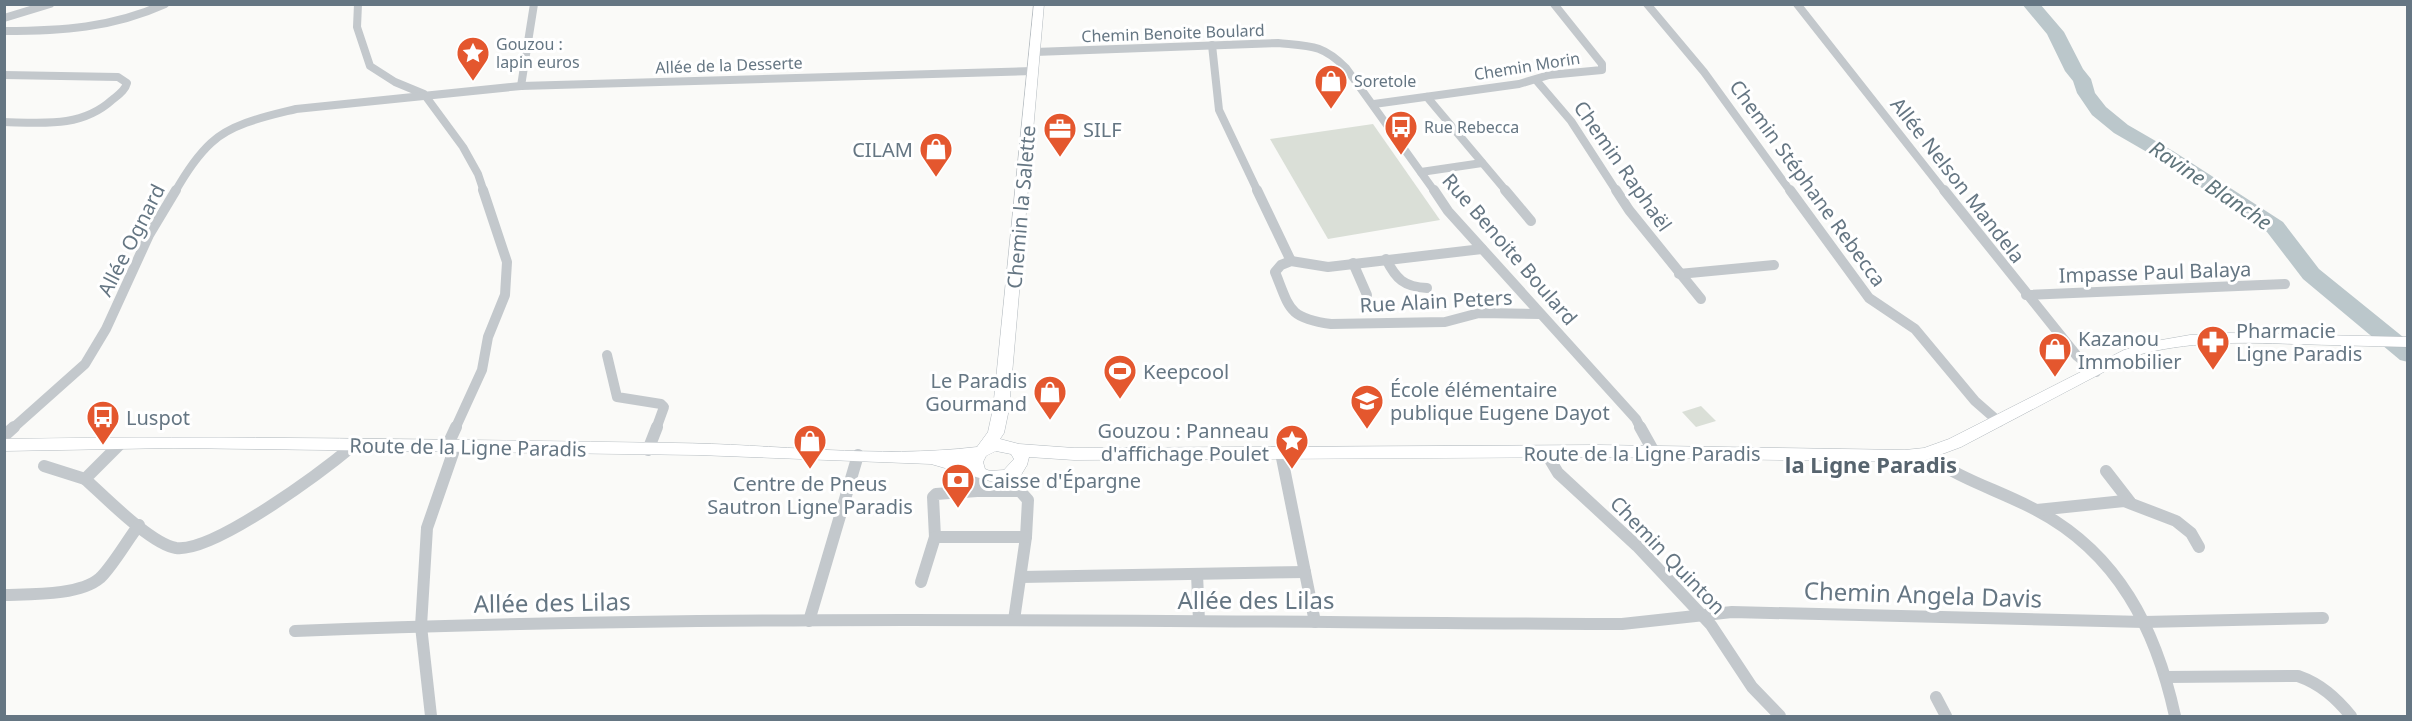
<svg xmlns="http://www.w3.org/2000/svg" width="2412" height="721" font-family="'Noto Sans',sans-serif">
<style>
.green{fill:#dadfd7}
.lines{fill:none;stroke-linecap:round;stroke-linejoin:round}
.river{fill:#bbc7cb;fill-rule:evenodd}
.secondary-casing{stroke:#b3babf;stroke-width:1}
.street-far2{stroke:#c3c8cc;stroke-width:8}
.street-far1{stroke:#c3c8cc;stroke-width:10}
.street{stroke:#c3c8cc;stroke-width:12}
.secondary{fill:#fff;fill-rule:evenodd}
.labels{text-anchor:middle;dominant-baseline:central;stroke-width:6;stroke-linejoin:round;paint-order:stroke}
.far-street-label{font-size:16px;fill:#657683;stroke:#fff}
.far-poi-label{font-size:16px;fill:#657683;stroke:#fff;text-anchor:start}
.poi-label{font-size:20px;fill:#657683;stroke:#fff;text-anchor:start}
.street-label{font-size:20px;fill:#657683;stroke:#fff}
.water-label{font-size:21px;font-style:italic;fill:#60757c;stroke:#fff}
.quarter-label{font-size:22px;font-weight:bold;fill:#57646e;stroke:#fff}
.near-street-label{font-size:24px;fill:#657683;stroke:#fff}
</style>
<rect width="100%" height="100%" fill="#fafaf8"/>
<g class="green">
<polygon points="1373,124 1440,220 1328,239 1270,139"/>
<polygon points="1701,406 1716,421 1696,427 1682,412"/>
</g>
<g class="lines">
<polygon class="river" points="2022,4 2040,4 2064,32 2083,69 2091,79 2095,93 2106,107 2128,125 2173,151 2283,222 2319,269 2408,341 2408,362 2400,360 2303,279 2267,232 2159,159 2114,133 2092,115 2077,93 2073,81 2065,71 2047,34"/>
<g class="secondary-casing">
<path id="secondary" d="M1034,4h10l-35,405 -5,24 -4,6 19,5 55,4 524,-3 307,5 19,-2 25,-9 175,-89 26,-8 40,-7 40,-2 178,4v10c-39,-1 -77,-2 -115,-3 -54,-2 -106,-3 -159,12l-173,91 -35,13 -21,2 -307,-5 -524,3 -45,-3 -2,8 -6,10 -24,8 -66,-19 -233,-9 -525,-7 -169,3v-12c224,-4 447,1 670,4 100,1 203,16 303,4l11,-15 5,-23zM996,451l15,3 3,5 -10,11 -14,1 -5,-2 -2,-7 3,-6z"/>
</g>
<g class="street-far2">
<polyline points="358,4 357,27 370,66 395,82 424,94 463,147 478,174 484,192"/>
<polyline points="1647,4 1704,72 1791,192"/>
<polyline points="1797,4 1945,192"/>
<polyline points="4,18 50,4"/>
<path d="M4,31c57,0 108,-3 161,-27"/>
<polyline points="1212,45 1219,110 1258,192"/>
<path d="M1035,52l243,-9c32,3 44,1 68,25l89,124"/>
<path d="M4,75l114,2 9,6c-2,8 -9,12 -15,17 -31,28 -70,23 -108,22"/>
<polyline points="1536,80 1571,121 1617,192"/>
<polyline points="521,86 534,4"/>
<polyline points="1427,97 1507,192"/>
<polyline points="1374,104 1519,84 1549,75 1602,70 1602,64 1554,4"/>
<polyline points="1421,172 1482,163"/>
<path d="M175,192c9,-16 22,-36 36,-49 21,-20 57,-27 85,-34l225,-23 512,-15"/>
</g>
<g class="street-far1">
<polyline points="1257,190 1291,261"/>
<polyline points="1434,190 1448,211 1636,419 1641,429"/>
<polyline points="1505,190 1531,221"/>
<polyline points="1616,190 1629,210 1701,299"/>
<polyline points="1790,190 1869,298 1915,329 1975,401 1999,422"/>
<polyline points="1944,190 2077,356 2096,372"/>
<path d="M1482,249l-154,18 -37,-6 -10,4 -6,7c15,37 13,46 56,52l114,-2 34,-9 61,1"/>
<path d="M1386,259c10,20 18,28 41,29"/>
<polyline points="1353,263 1367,295"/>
<polyline points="1679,274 1774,265"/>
<polyline points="2026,295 2285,284"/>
<polyline points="607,355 617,397 661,404 664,407 656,429"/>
<polyline points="12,429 85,364 106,329 149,235 176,190"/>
<polyline points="455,429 482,370 488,337 505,295 507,262 483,190"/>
</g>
<g class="street">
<polyline points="1640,427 1654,452"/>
<polyline points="4,436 14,427"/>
<path d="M120,444l-35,35c20,18 66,65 91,69 38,5 148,-78 178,-103"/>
<polyline points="648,450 657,427"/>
<polyline points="1281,453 1315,622"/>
<polyline points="1546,453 1558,473 1637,546 1711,625 1752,687 1780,716"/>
<path d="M1926,454c34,26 73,36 110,56 82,43 120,119 139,206"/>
<polyline points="44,466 85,479"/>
<polyline points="2106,471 2130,502"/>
<polyline points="982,474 977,491 1020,491 1028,500 1026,537 1014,620"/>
<polyline points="977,491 936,494 933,497 935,537 1026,537"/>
<polyline points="2037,510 2124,501 2176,521 2191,533 2199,547"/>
<polyline points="1197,574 1199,621"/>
<polyline points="1021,577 1305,572"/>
<polyline points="921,582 935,537"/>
<path d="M4,595c26,-1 75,1 96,-17 12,-11 28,-39 39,-53"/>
<polyline points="809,621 858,455"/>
<path d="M295,631c442,-18 885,-9 1327,-7l110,-12 412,10 179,-4"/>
<path d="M2166,677l132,-1c23,8 38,22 53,40"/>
<polyline points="1936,697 1946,716"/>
<polyline points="431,716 421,626 427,528 453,453 450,440 456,427"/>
</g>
<use href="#secondary" class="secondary"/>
</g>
<defs>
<g id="sight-pin" transform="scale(1.725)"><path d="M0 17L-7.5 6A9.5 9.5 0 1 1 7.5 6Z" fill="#e4572e" stroke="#fff"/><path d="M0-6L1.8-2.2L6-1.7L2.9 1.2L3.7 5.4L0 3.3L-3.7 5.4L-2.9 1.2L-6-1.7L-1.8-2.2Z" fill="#fff"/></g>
<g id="shop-pin" transform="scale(1.725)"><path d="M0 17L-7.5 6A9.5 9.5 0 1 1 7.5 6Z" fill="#e4572e" stroke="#fff"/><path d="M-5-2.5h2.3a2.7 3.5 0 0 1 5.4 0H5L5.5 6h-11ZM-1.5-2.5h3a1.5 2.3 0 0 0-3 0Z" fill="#fff"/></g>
<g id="bus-pin" transform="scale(1.725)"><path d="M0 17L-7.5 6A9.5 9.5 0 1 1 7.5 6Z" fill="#e4572e" stroke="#fff"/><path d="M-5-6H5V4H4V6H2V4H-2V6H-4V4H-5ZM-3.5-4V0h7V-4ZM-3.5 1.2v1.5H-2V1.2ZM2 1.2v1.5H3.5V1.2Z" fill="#fff"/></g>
<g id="office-pin" transform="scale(1.725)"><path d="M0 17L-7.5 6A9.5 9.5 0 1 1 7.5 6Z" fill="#e4572e" stroke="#fff"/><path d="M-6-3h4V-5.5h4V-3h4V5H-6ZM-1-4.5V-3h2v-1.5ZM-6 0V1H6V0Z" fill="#fff"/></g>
<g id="pharmacy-pin" transform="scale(1.725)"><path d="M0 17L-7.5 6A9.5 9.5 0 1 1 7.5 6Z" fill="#e4572e" stroke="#fff"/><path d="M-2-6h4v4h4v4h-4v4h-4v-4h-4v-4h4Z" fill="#fff"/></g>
<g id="stadium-pin" transform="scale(1.725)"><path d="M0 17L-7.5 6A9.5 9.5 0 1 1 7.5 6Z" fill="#e4572e" stroke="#fff"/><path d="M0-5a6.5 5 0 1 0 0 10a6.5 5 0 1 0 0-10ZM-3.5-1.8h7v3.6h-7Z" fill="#fff"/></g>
<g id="school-pin" transform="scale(1.725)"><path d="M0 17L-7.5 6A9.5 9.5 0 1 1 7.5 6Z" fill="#e4572e" stroke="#fff"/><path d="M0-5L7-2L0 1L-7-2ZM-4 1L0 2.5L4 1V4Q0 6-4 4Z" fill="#fff"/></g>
<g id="bank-pin" transform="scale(1.725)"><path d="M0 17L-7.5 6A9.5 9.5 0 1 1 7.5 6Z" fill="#e4572e" stroke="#fff"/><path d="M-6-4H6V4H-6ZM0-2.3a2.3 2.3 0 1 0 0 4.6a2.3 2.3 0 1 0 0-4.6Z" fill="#fff"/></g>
</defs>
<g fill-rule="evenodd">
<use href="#sight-pin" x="473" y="53"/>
<use href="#shop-pin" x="1331" y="81"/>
<use href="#bus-pin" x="1401" y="127"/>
<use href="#office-pin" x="1060" y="129"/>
<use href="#shop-pin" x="936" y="149"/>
<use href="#pharmacy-pin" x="2213" y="342"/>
<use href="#shop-pin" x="2055" y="349"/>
<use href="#stadium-pin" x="1120" y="371"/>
<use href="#shop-pin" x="1050" y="392"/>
<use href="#school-pin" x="1367" y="401"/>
<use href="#bus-pin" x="103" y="417"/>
<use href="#shop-pin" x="810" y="441"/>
<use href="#sight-pin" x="1292" y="441"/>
<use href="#bank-pin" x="958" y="480"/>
</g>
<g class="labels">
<g class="far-street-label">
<text transform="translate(1173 33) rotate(-2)">Chemin Benoite Boulard</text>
<text transform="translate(729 65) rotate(-2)">Allée de la Desserte</text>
<text transform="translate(1527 66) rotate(-9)">Chemin Morin</text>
</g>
<g class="far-poi-label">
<text x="496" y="44">Gouzou :<tspan x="496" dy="18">lapin euros</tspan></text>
<text x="1354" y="81">Soretole</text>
<text x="1424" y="127">Rue Rebecca</text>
</g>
<g class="poi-label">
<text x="1083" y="129">SILF</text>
<text x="913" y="149" text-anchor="end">CILAM</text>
<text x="2236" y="330">Pharmacie<tspan x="2236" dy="23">Ligne Paradis</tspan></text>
<text x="2078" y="338">Kazanou<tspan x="2078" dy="23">Immobilier</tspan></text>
<text x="1143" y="371">Keepcool</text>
<text x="1027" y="380" text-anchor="end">Le Paradis<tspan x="1027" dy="23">Gourmand</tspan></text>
<text x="1390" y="389">École élémentaire<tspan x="1390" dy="23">publique Eugene Dayot</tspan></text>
<text x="126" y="417">Luspot</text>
<text x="1269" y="430" text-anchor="end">Gouzou : Panneau<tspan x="1269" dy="23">d'affichage Poulet</tspan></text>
<text x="981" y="480">Caisse d'Épargne</text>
<text x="810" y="483" text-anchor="middle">Centre de Pneus<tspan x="810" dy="23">Sautron Ligne Paradis</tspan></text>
</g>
<g class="street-label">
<text transform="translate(1623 166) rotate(55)">Chemin Raphaël</text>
<text transform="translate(1958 180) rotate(52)">Allée Nelson Mandela</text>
<text transform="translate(1808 183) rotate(54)">Chemin Stéphane Rebecca</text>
<text transform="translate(1021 207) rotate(-85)">Chemin la Salette</text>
<text transform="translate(131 240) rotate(-63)">Allée Ognard</text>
<text transform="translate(1510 249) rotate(49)">Rue Benoite Boulard</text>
<text transform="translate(2155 272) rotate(-2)">Impasse Paul Balaya</text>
<text transform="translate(1436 301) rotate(-3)">Rue Alain Peters</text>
<text transform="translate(468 447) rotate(1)">Route de la Ligne Paradis</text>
<text x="1642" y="453">Route de la Ligne Paradis</text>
<text transform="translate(1668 555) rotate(46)">Chemin Quinton</text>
</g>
<g class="water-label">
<text transform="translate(2211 185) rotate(34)">Ravine Blanche</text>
</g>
<g class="quarter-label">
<text x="1871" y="464">la Ligne Paradis</text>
</g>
<g class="near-street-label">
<text transform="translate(1923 594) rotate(2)">Chemin Angela Davis</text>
<text x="1256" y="599">Allée des Lilas</text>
<text transform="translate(552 602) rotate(-1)">Allée des Lilas</text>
</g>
</g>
<rect width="2412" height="721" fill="none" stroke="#657683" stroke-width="12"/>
</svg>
